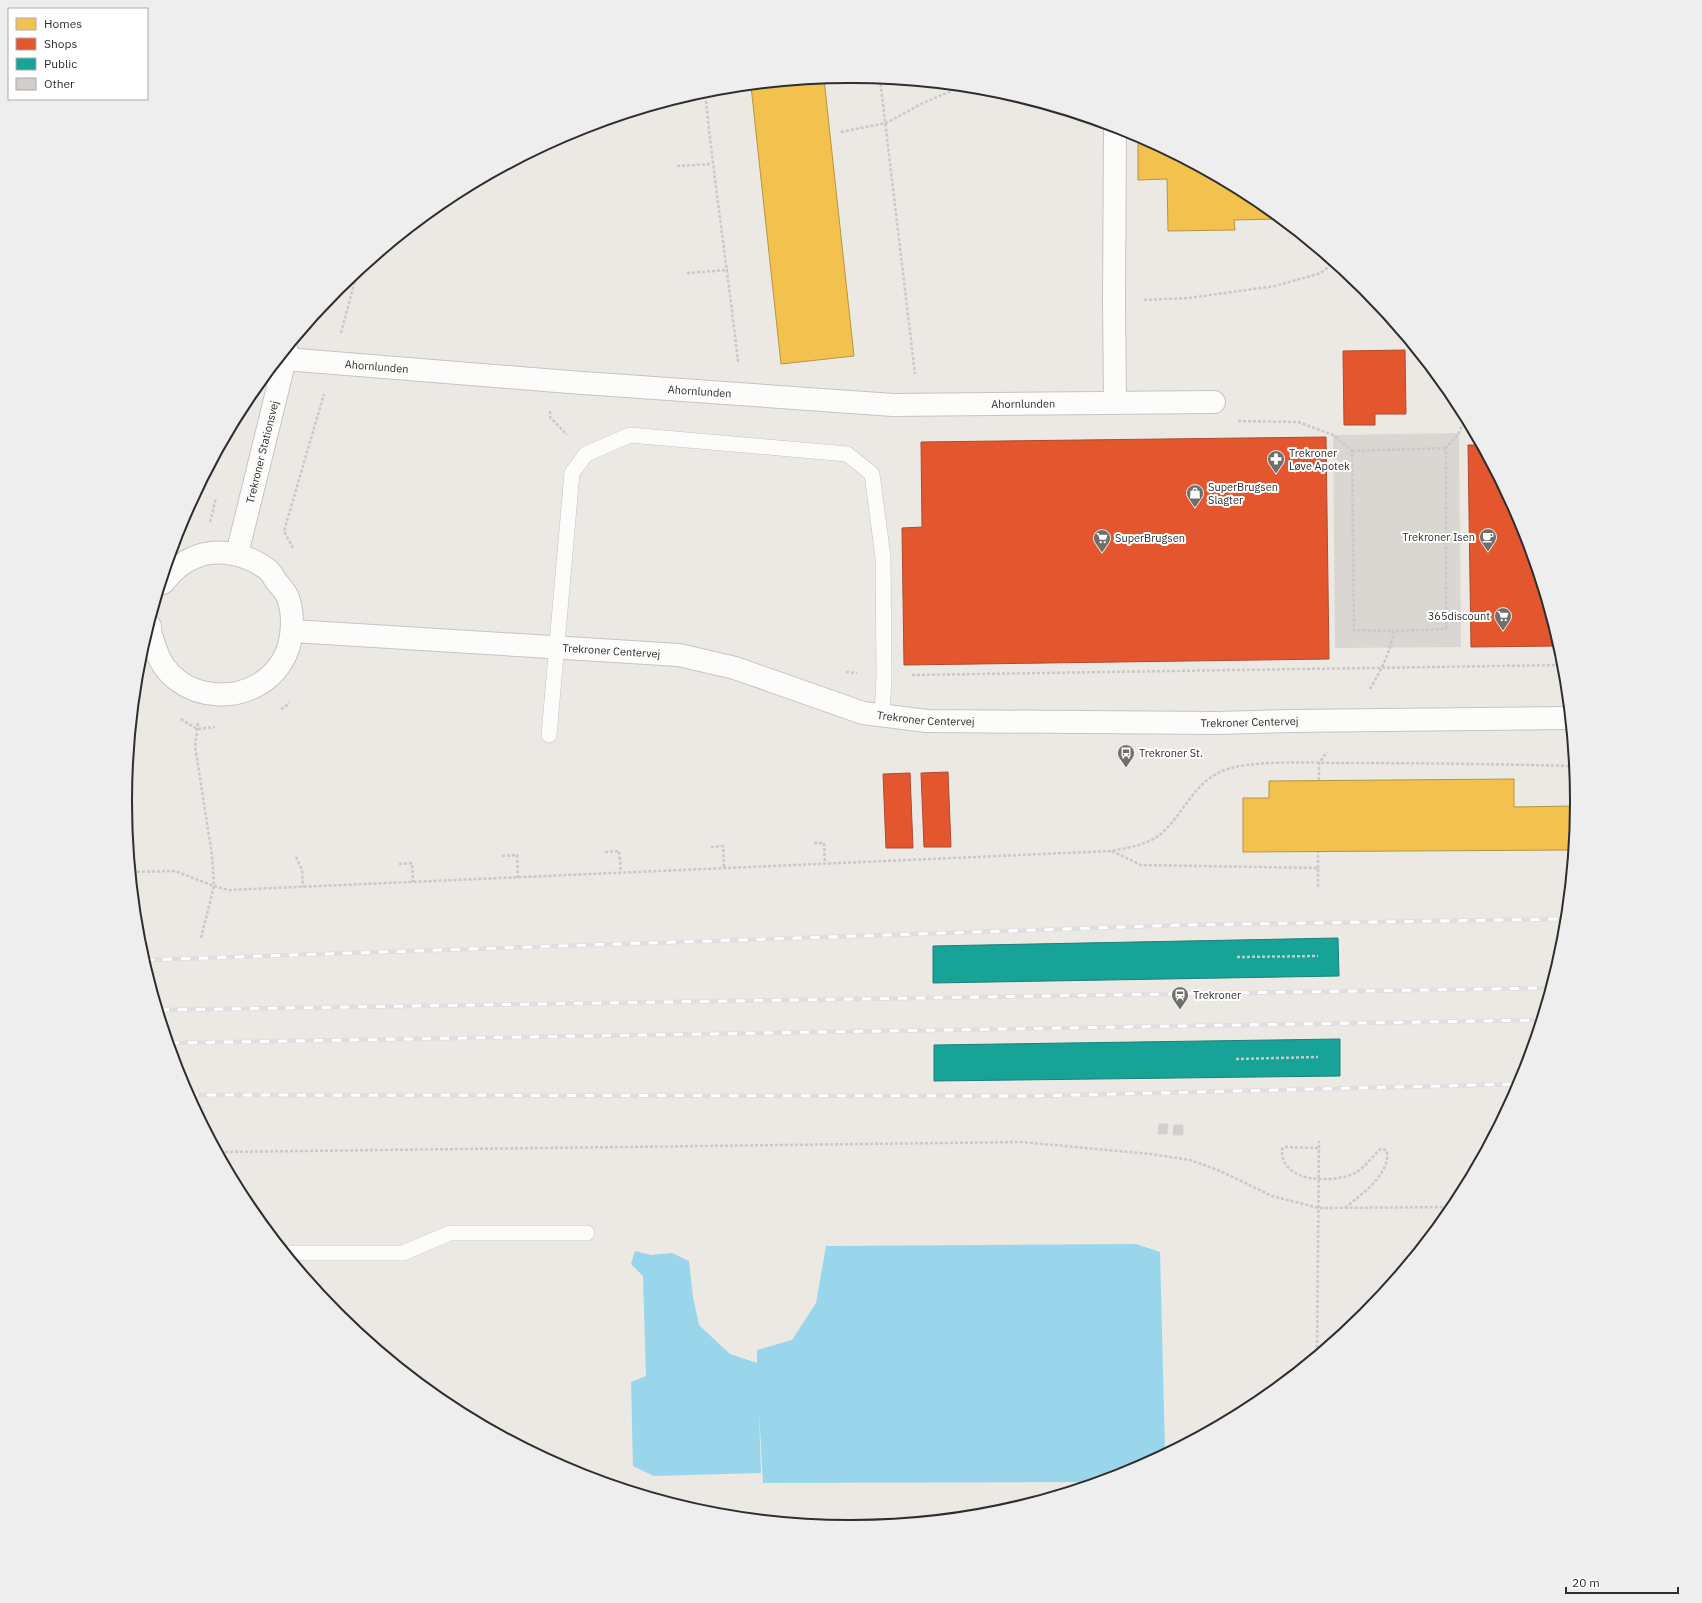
<svg xmlns="http://www.w3.org/2000/svg" width="1702" height="1603" font-family="'IBM Plex Sans',sans-serif">
<style>
.plaza{fill:#dad6d2}
.water{fill:#99d6ec}
.homes{fill:#f2c14e;stroke:#b79544}
.shops{fill:#e4572e;stroke:#ad4b2e}
.public{fill:#17a398;stroke:#1e8078}
.building{fill:#d1cecb;stroke:#d7d4d0}
.lines{fill:none;stroke-linecap:round;stroke-linejoin:round}
.lane-casing{stroke:#c5c4c5;stroke-width:16}
.street-casing{stroke:#c5c4c5;stroke-width:24}
.path{stroke:#c9c9c8;stroke-width:2.5;stroke-dasharray:3 2;stroke-linecap:butt}
.lane{stroke:#fcfcfb;stroke-width:15}
.street{stroke:#fcfcfb;stroke-width:22}
.rail-casing{stroke:#dfdfe1;stroke-width:4.5}
.rail{stroke:#fff;stroke-width:3;stroke-dasharray:9;stroke-linecap:butt}
.labels{text-anchor:middle;dominant-baseline:central;stroke-width:4;stroke-linejoin:round;paint-order:stroke}
.street-label{font-size:11px;fill:#2e2e2e;stroke:#fff}
.poi-label{font-size:11px;fill:#2e2e2e;stroke:#fff;text-anchor:start}
.rim{fill:none;stroke:#2e2e2e;stroke-width:2}
</style>
<rect width="100%" height="100%" fill="#ece8e4"/>
<polygon class="plaza" points="1459,433 1461,647 1335,648 1333,435"/>
<polygon class="water" points="1136,1244 1160,1252 1165,1452 1128,1472 1094,1482 763,1483 759,1412 761,1473 654,1476 633,1466 631,1382 646,1376 643,1276 631,1264 635,1251 651,1255 672,1253 689,1261 693,1297 699,1325 730,1354 757,1363 757,1350 792,1340 816,1303 826,1246"/>
<g class="homes">
<polygon points="824,79 854,356 781,364 751,86"/>
<polygon points="1138,136 1254,198 1279,219 1234,220 1235,230 1168,231 1167,179 1138,180"/>
<polygon points="1514,779 1514,807 1573,806 1572,850 1243,852 1243,798 1269,798 1269,781"/>
</g>
<g class="shops">
<polygon points="1405,350 1406,414 1375,414 1375,425 1344,425 1343,351"/>
<polygon points="1326,437 1329,659 904,665 902,528 922,527 921,442"/>
<polygon points="1468,445 1479,445 1521,524 1558,646 1471,647"/>
<polygon points="948,772 951,847 924,847 921,773"/>
<polygon points="910,773 913,848 886,848 883,774"/>
</g>
<g class="public">
<polygon points="1338,938 1339,976 933,983 933,946"/>
<polygon points="1340,1039 1340,1076 934,1081 934,1045"/>
</g>
<g class="building">
<polygon points="128,776 133,808 126,809 126,801"/>
<polygon points="1159,1124 1168,1124 1167,1134 1158,1134"/>
<polygon points="1174,1125 1183,1125 1183,1135 1173,1135"/>
</g>
<g class="lines">
<g class="lane-casing">
<g id="lane">
<polyline points="549,735 572,473 586,454 630,435 847,454 872,474 883,557 884,676 882,716"/>
<polyline points="288,1253 403,1253 450,1233 587,1233"/>
</g>
</g>
<g class="street-casing">
<g id="street">
<polyline points="1115,127 1114,302 1115,403"/>
<path id="s1" d="M285,359l284,23 324,23 321,-3"/>
<path id="s2" d="M237,554l50,-203"/>
<path d="M150,626c-1,7 3,14 5,21 17,60 105,64 131,7 7,-16 8,-40 2,-56 -2,-6 -8,-12 -12,-17 -3,-4 -5,-10 -9,-12 -20,-15 -51,-22 -74,-11 -13,5 -22,15 -30,25"/>
<path id="s3" d="M293,631l386,24 56,13 128,45 64,8 290,2 74,-2 277,-3"/>
</g>
</g>
<g class="path">
<polyline points="880,79 915,374"/>
<path d="M705,91c9,91 23,181 33,271"/>
<polyline points="841,132 886,123 923,103 961,87"/>
<polyline points="677,166 712,164"/>
<polyline points="687,273 728,270"/>
<polyline points="1144,300 1189,298 1275,286 1321,273 1333,263"/>
<polyline points="341,333 357,273"/>
<polyline points="550,411 550,417 567,435"/>
<polyline points="1238,421 1298,422 1333,435 1352,451 1354,630 1394,631"/>
<polyline points="1352,451 1446,448"/>
<polyline points="210,522 216,498"/>
<polyline points="293,548 284,531 324,394"/>
<polyline points="846,672 857,673"/>
<polyline points="912,675 1563,665"/>
<path d="M1370,689c11,-19 20,-36 24,-58l52,-2v-181l13,-15 6,-15"/>
<polyline points="281,709 286,706 289,702"/>
<polyline points="181,719 197,729 215,727"/>
<polyline points="198,723 195,746 212,855 214,886 201,938"/>
<polyline points="1319,780 1319,763 1327,752"/>
<polyline points="814,843 824,843 825,863"/>
<polyline points="711,847 723,846 724,867"/>
<polyline points="1112,851 1141,865 1318,868 1318,887"/>
<polyline points="605,852 619,851 621,872"/>
<polyline points="502,856 517,855 518,878"/>
<polyline points="296,857 302,870 303,887"/>
<polyline points="399,864 412,863 413,882"/>
<polyline points="1318,868 1318,852"/>
<path d="M132,872l43,-1 39,15 15,4 882,-39c19,-4 39,-6 53,-20 20,-19 29,-46 56,-59 27,-13 91,-9 123,-9 77,0 153,1 230,3"/>
<polyline points="1237,957 1318,956"/>
<polyline points="1236,1059 1318,1057"/>
<path d="M1318,1148l-34,-1 -2,2c-2,35 53,35 75,23 8,-5 15,-15 22,-22l4,-1 4,2c3,25 -26,43 -42,57"/>
<polyline points="220,1152 1022,1142 1150,1154 1190,1160 1218,1170 1272,1196 1319,1208 1453,1207"/>
<polyline points="1317,1353 1319,1141"/>
</g>
<use href="#lane" class="lane"/>
<use href="#street" class="street"/>
<g class="rail-casing">
<g id="rail">
<polyline points="145,960 1183,925 1565,919"/>
<polyline points="160,1010 1549,988"/>
<polyline points="170,1043 1539,1020"/>
<polyline points="189,1095 1035,1096 1519,1084"/>
</g>
</g>
<use href="#rail" class="rail"/>
</g>
<defs>
<g id="pharmacy-pin" transform="scale(0.9)"><path d="M0 17L-7.5 6A9.5 9.5 0 1 1 7.5 6Z" fill="#706f6e" stroke="#fff"/><path d="M-2-6h4v4h4v4h-4v4h-4v-4h-4v-4h4Z" fill="#fff"/></g>
<g id="shop-pin" transform="scale(0.9)"><path d="M0 17L-7.5 6A9.5 9.5 0 1 1 7.5 6Z" fill="#706f6e" stroke="#fff"/><path d="M-5-2.5h2.3a2.7 3.5 0 0 1 5.4 0H5L5.5 6h-11ZM-1.5-2.5h3a1.5 2.3 0 0 0-3 0Z" fill="#fff"/></g>
<g id="cafe-pin" transform="scale(0.9)"><path d="M0 17L-7.5 6A9.5 9.5 0 1 1 7.5 6Z" fill="#706f6e" stroke="#fff"/><path d="M-5.5-4.5H6V0H3Q3 3.5 0 3.5H-2.5Q-5.5 3.5-5.5 0ZM3-3.2v2h1.7v-2ZM-6 4.5H4V6H-6Z" fill="#fff"/></g>
<g id="supermarket-pin" transform="scale(0.9)"><path d="M0 17L-7.5 6A9.5 9.5 0 1 1 7.5 6Z" fill="#706f6e" stroke="#fff"/><path d="M-6-5.5h2.5l.6 2H6L4.5 2H-2.5L-4.4-4H-6ZM-1.5 3.2a1.3 1.3 0 1 0 .1 0ZM3 3.2a1.3 1.3 0 1 0 .1 0Z" fill="#fff"/></g>
<g id="bus-pin" transform="scale(0.9)"><path d="M0 17L-7.5 6A9.5 9.5 0 1 1 7.5 6Z" fill="#706f6e" stroke="#fff"/><path d="M-5-6H5V4H4V6H2V4H-2V6H-4V4H-5ZM-3.5-4V0h7V-4ZM-3.5 1.2v1.5H-2V1.2ZM2 1.2v1.5H3.5V1.2Z" fill="#fff"/></g>
<g id="station-pin" transform="scale(0.9)"><path d="M0 17L-7.5 6A9.5 9.5 0 1 1 7.5 6Z" fill="#706f6e" stroke="#fff"/><path d="M-3-6H3Q5-6 5-4V2Q5 4 3 4L4.5 6H3L1.5 4h-3L-3 6H-4.5L-3 4Q-5 4-5 2V-4Q-5-6-3-6ZM-3.5-4v3h7v-3ZM-3.5 1v1.5H-2V1ZM2 1v1.5H3.5V1Z" fill="#fff"/></g>
</defs>
<g fill-rule="evenodd">
<use href="#pharmacy-pin" x="1276" y="459"/>
<use href="#shop-pin" x="1195" y="493"/>
<use href="#cafe-pin" x="1488" y="537"/>
<use href="#supermarket-pin" x="1102" y="538"/>
<use href="#supermarket-pin" x="1503" y="616"/>
<use href="#bus-pin" x="1126" y="753"/>
<use href="#station-pin" x="1180" y="995"/>
</g>
<g class="labels">
<g class="street-label">
<text stroke="none"><textPath href="#s1" startOffset="92">Ahornlunden</textPath></text>
<text stroke="none"><textPath href="#s1" startOffset="416">Ahornlunden</textPath></text>
<text stroke="none"><textPath href="#s1" startOffset="740">Ahornlunden</textPath></text>
<text stroke="none"><textPath href="#s2" startOffset="105">Trekroner Stationsvej</textPath></text>
<text stroke="none"><textPath href="#s3" startOffset="319">Trekroner Centervej</textPath></text>
<text stroke="none"><textPath href="#s3" startOffset="643">Trekroner Centervej</textPath></text>
<text stroke="none"><textPath href="#s3" startOffset="967">Trekroner Centervej</textPath></text>
</g>
<g class="poi-label">
<text x="1289" y="453">Trekroner<tspan x="1289" dy="13">Løve Apotek</tspan></text>
<text x="1208" y="487">SuperBrugsen<tspan x="1208" dy="13">Slagter</tspan></text>
<text x="1475" y="537" text-anchor="end">Trekroner Isen</text>
<text x="1115" y="538">SuperBrugsen</text>
<text x="1490" y="616" text-anchor="end">365discount</text>
<text x="1139" y="753">Trekroner St.</text>
<text x="1193" y="995">Trekroner</text>
</g>
</g>
<path d="M0 0H1702V1603H0ZM850 83H852A718 718 0 0 1 1570 801V802A718 718 0 0 1 852 1520H850A718 718 0 0 1 132 802V801A718 718 0 0 1 850 83Z" fill="#eee" fill-rule="evenodd"/>
<path class="rim" d="M850 83H852A718 718 0 0 1 1570 801V802A718 718 0 0 1 852 1520H850A718 718 0 0 1 132 802V801A718 718 0 0 1 850 83Z"/>
<rect x="8" y="8" width="140" height="92" fill="#ffffff" stroke="#ababab"/>
<rect x="16" y="18" width="20" height="12" fill="#f2c14e" stroke="#ababab"/>
<text x="44" y="28" font-size="12" fill="#2e2e2e">Homes</text>
<rect x="16" y="38" width="20" height="12" fill="#e4572e" stroke="#ababab"/>
<text x="44" y="48" font-size="12" fill="#2e2e2e">Shops</text>
<rect x="16" y="58" width="20" height="12" fill="#17a398" stroke="#ababab"/>
<text x="44" y="68" font-size="12" fill="#2e2e2e">Public</text>
<rect x="16" y="78" width="20" height="12" fill="#d1cecb" stroke="#ababab"/>
<text x="44" y="88" font-size="12" fill="#2e2e2e">Other</text>
<path d="M1566 1587v6h112v-6" fill="none" stroke="#2e2e2e" stroke-width="2"/>
<text x="1572" y="1587" font-size="12" fill="#2e2e2e" stroke="#ffffff" stroke-width="3" paint-order="stroke">20 m</text>
</svg>
